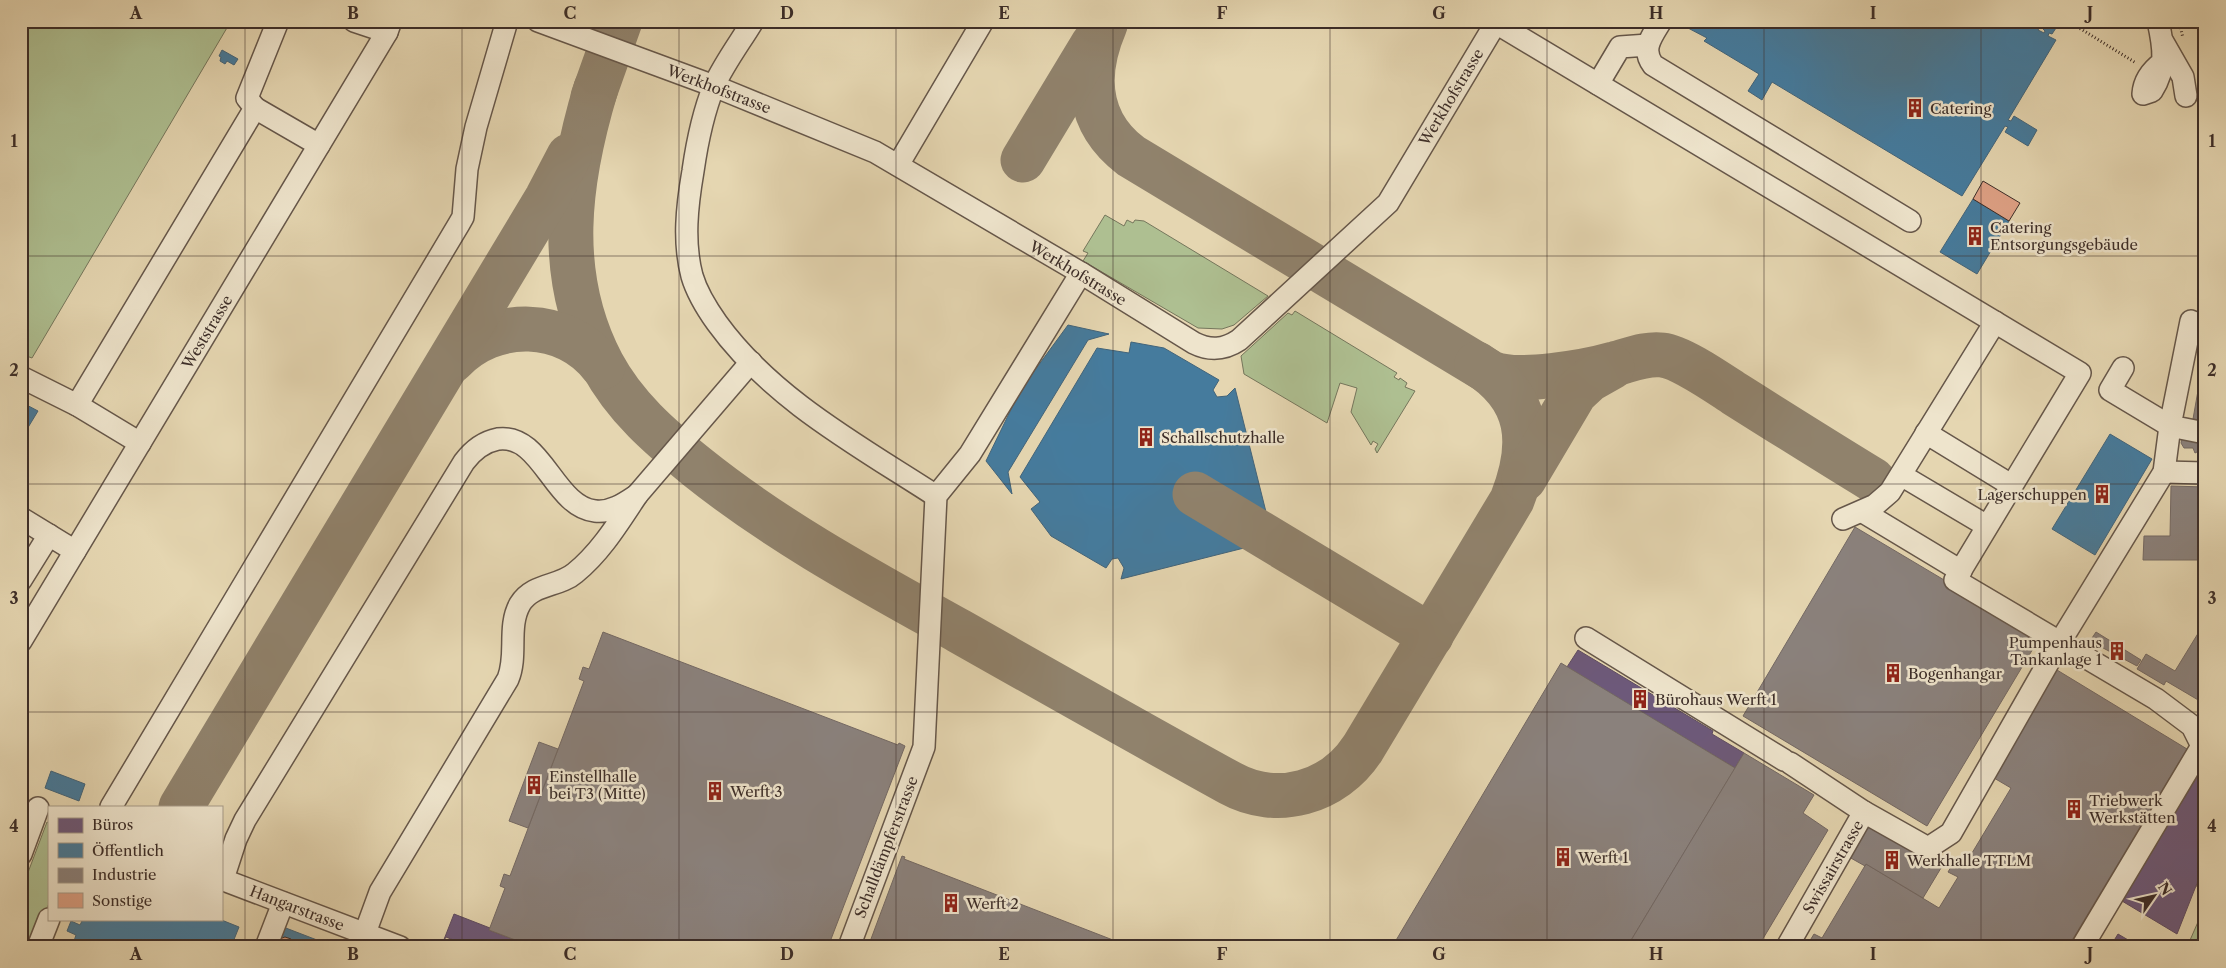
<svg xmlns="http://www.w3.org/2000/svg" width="2226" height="968" font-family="'Libre Caslon Text',serif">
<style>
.green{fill:#aebf91;stroke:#75765c}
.offices{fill:#6d597a;stroke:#5e4c61}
.public{fill:#457b9d;stroke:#42647a}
.industry{fill:#8a817c;stroke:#736863}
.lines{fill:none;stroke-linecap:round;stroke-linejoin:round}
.taxiway{stroke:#90826c;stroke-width:45}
.building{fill:#dea185;stroke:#3c2d28}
.minor-casing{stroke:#66574a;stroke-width:24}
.path{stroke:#3c2d28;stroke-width:3;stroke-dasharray:1 2.5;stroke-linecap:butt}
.minor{stroke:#eee4cc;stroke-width:21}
.tram{stroke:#3c2d28;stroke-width:1}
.grid{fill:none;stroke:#3c2d28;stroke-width:1;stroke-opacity:0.55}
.labels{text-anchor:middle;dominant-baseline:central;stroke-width:5;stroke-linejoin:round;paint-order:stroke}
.street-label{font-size:15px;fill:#3c2d28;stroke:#eee4cc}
.poi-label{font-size:15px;fill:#3c2d28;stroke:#eee4cc;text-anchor:start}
.neatline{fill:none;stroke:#3c2d28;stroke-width:2}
.grid-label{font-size:16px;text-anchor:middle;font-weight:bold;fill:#3c2d28}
</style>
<rect width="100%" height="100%" fill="#e5d6b1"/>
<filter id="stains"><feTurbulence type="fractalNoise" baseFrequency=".004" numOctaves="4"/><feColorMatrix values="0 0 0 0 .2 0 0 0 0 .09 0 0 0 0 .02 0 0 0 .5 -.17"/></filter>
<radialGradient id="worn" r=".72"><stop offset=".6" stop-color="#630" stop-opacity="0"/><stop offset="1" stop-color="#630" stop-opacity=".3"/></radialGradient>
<g class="green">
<polygon points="21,21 231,21 32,358 21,354"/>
<polygon points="1105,215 1124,226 1127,220 1133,223 1135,220 1144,221 1268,296 1234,325 1222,329 1198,328 1083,261 1088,253 1083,251"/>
<polygon points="1295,311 1397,373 1394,377 1399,380 1400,378 1407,383 1405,387 1415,391 1377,453 1375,449 1378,444 1373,441 1371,445 1351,412 1357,388 1340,383 1327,423 1244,374 1241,356 1288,313 1292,315"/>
<polygon points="47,822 49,823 49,903 33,947 21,947 21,891"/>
<polygon points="2205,906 2205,947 2187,947"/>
</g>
<g class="offices">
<polygon points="1578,650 1713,731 1712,734 1744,753 1735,768 1567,667"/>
<polygon points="2205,764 2205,863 2177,934 2122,901"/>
<polygon points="454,914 490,928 489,930 534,947 471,947 446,937 443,942"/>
<polygon points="2118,934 2140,947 2110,947"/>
</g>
<g class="public">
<polygon points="1692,21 1708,21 1714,25 1716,21 2043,21 2038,30 2044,33 2045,31 2043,29 2047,23 2056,28 2052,34 2049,33 2048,36 2056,40 2008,120 2011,121 2014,116 2037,130 2028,146 2005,132 2008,127 2005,126 1962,196 1772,82 1762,100 1748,91 1759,74 1704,41 1707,38 1688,28"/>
<polygon points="222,50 238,59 234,65 227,61 225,64 220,61 221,57 219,56"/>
<polygon points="1973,199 2009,221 1977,274 1940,252"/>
<polygon points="1068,325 1109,334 1088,340 1008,472 1012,494 986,461 1021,389"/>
<polygon points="1131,342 1164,348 1219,380 1213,390 1217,397 1227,396 1235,388 1267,516 1258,525 1248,526 1253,535 1248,547 1121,579 1124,568 1118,558 1112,559 1106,568 1051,536 1031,509 1040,502 1020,477 1097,348 1129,353"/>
<polygon points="21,402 38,411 21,439"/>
<polygon points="2110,434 2152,459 2095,555 2052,529"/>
<polygon points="51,771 85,784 79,801 45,788"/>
<polygon points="83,919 219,919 239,927 231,947 72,947 76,935 67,931 71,921 80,925"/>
<polygon points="278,925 330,945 339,947 296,947 291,939 285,937 279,939"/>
</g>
<g class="industry">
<polygon points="2199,385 2205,386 2205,421 2193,419"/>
<polygon points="2182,439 2200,440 2198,445 2201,450 2195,453 2193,448 2184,448 2181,443"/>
<polygon points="2171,486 2205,487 2205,551 2202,550 2202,560 2143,560 2144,536 2170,536"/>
<polygon points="1855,527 2040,637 1927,826 1743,716"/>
<polygon points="2205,622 2205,704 2166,681 2164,685 2137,669 2146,654 2175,671"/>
<polygon points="603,632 898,745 899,743 905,746 828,947 534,947 489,930 505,888 500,886 504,874 510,876 584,681 579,679 583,667 589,669"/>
<polygon points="2096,632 2141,660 2137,666 2090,641"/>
<polygon points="1561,663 1735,768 1627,947 1392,947"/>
<polygon points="2057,670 2187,749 2068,947 1806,947 1814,934 1822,938 1866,864 1939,908 1958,877 1948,872 1954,862 1963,868 2011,788 1994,778 2000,769 1999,768"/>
<polygon points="539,742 558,749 528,828 509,821"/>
<polygon points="1744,753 1814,795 1803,813 1828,830 1758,947 1627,947"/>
<polygon points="1868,824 1941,868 1923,898 1866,864 1865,866 1849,857"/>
<polygon points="902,856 905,857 904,859 1131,947 868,947"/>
</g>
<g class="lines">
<g class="taxiway">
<path d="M1105,25c-21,49 -19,97 26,131l360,217c26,11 95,-1 123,-9 16,-4 32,-11 48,-9 19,2 56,28 73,39 46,29 92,58 138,86"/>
<path d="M596,88c-28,93 -41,187 6,276 23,43 58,73 95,103 81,65 172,114 262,164 90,51 180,102 271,152 47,26 104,10 133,-35l149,-248c22,-56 19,-102 -35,-136"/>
<polyline points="593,97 620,21"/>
<polyline points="1023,160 1093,44"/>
<path d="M452,361c41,-44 114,-43 151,6"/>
<polyline points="1524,479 1575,393 1589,380 1612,367"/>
<polyline points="1195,494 1431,636"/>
<polyline points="181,807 547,198 569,156"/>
</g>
</g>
<g class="building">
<polygon points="1983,181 2020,203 2009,221 1973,199"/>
<polygon points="285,937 291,939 296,947 274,947 279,939"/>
</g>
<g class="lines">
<g class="minor-casing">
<g id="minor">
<polyline points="354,21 387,32"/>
<path d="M538,21l176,65 161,66 206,121 113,70c16,8 30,7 45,-3l149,-137 109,-182"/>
<path d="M753,21c-12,20 -30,44 -39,65 -11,27 -17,57 -21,85 -6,35 -10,71 -1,105 5,17 15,33 25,47 55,76 142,123 219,173"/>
<path d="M1661,21c-9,15 -20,28 -8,44l257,156"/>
<path d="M2158,21c6,27 9,46 -6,70l-9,3c1,-15 9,-24 20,-32"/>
<polyline points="1496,23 2080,373 1955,580 2156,699 2192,726 2202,746 2082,947"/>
<polyline points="2163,42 2183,77 2186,96"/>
<polyline points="1598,84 1620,47 1648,45"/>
<polyline points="255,108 319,145"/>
<polyline points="898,165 983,21"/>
<polyline points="2191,321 2170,426 2205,433"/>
<polyline points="21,377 77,405 140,443"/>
<polyline points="77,405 255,108 247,98 278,21"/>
<polyline points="1926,433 2011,485"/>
<polyline points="2164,472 2205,473"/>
<polyline points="1901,475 1987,526"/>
<polyline points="637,495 751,362"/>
<polyline points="1863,512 1961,571"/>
<polyline points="21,518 75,551"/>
<polyline points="1843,519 1875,505 1890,492 1995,322"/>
<polyline points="21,580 49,535"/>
<polyline points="1586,638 1784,760"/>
<polyline points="21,641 387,32 391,21"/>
<polyline points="111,807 459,224 463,217 467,169 476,127 507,21"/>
<polyline points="1864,812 1928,848 1951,833 2060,642 2164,472 2170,426 2110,390 2123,368"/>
<polyline points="21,854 38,808"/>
<polyline points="221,879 400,947"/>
<path d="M223,879l13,-40 9,-19 219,-358c9,-12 19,-20 34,-23 44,-6 56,68 97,72 16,2 30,-8 42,-16 -18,27 -36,57 -62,78 -16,14 -42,10 -55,31 -13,23 -2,51 -12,75l-128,213 -15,41"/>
<polyline points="38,947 49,919"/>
<polyline points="266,947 283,903"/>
<polyline points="849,947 924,747 936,496 970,454 1081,273"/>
<polyline points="1787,947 1864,812 1790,763"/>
</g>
</g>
<g class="path">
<polyline points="2068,21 2136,63"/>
<polyline points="2179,21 2183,38"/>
<polyline points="2197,885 2200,887 2205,873"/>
</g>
<use href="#minor" class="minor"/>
<g class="tram">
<polyline points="2194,947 2205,920"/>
<polyline points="2202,947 2205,940"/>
</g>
</g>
<path class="grid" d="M245,21v926M462,21v926M679,21v926M896,21v926M1113,21v926M1330,21v926M1547,21v926M1764,21v926M1981,21v926M21,256h2184M21,484h2184M21,712h2184"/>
<defs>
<g id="building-bare" transform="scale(1.5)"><path d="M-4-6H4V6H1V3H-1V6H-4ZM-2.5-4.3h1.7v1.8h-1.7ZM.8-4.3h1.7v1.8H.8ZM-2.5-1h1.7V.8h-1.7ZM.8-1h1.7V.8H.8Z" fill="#8f2418" stroke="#eee4cc" stroke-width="2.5" paint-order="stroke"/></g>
</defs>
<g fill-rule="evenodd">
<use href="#building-bare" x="1915" y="108"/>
<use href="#building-bare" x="1975" y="236"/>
<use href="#building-bare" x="1146" y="437"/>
<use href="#building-bare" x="2102" y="494"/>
<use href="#building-bare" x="2117" y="651"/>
<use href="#building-bare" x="1893" y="673"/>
<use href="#building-bare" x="1640" y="699"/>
<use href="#building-bare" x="534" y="785"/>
<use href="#building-bare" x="715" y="791"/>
<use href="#building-bare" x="2074" y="809"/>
<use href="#building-bare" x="1563" y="857"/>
<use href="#building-bare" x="1892" y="860"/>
<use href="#building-bare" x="951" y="903"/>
</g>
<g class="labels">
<g class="street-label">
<text transform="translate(719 89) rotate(21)">Werkhofstrasse</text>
<text transform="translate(1451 97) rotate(-59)">Werkhofstrasse</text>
<text transform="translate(1078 273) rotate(31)">Werkhofstrasse</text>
<text transform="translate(207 332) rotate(-59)">Weststrasse</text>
<text transform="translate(886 847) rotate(-69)">Schalldämpferstrasse</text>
<text transform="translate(1833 867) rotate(-60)">Swissairstrasse</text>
<text transform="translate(297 908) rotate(21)">Hangarstrasse</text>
</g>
<g class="poi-label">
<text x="1930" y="108">Catering</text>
<text x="1990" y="227">Catering<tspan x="1990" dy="17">Entsorgungsgebäude</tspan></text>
<text x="1161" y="437">Schallschutzhalle</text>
<text x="2087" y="494" text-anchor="end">Lagerschuppen</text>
<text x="2102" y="642" text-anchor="end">Pumpenhaus<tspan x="2102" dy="17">Tankanlage 1</tspan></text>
<text x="1908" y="673">Bogenhangar</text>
<text x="1655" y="699">Bürohaus Werft 1</text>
<text x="549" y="776">Einstellhalle<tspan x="549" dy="17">bei T3 (Mitte)</tspan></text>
<text x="730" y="791">Werft 3</text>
<text x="2089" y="800">Triebwerk<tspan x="2089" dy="17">Werkstätten</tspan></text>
<text x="1578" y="857">Werft 1</text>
<text x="1907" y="860">Werkhalle TTLM</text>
<text x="966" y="903">Werft 2</text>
</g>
</g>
<rect width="2226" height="968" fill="none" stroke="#e5d6b1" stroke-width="55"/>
<rect x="48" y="806" width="175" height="115" fill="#eee4cc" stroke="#a79b8a"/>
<rect x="58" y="818" width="25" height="15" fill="#6d597a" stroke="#a79b8a"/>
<text x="92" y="830" font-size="15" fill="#3c2d28">Büros</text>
<rect x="58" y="843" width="25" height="15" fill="#457b9d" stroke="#a79b8a"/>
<text x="92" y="856" font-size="15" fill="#3c2d28">Öffentlich</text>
<rect x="58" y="868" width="25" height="15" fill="#8a817c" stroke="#a79b8a"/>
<text x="92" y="880" font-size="15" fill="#3c2d28">Industrie</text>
<rect x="58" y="893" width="25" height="15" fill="#dea185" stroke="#a79b8a"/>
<text x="92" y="906" font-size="15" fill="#3c2d28">Sonstige</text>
<g transform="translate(2154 896) rotate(56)" stroke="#eee4cc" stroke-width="4" paint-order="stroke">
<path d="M0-4L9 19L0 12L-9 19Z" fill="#3c2d28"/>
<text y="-8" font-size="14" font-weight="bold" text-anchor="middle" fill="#3c2d28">N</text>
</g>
<rect x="28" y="28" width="2170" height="912" class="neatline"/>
<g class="grid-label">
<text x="136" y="19">A</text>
<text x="353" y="19">B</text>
<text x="570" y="19">C</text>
<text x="787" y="19">D</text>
<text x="1004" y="19">E</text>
<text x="1222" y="19">F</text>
<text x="1439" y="19">G</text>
<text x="1656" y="19">H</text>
<text x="1873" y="19">I</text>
<text x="2090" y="19">J</text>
<text x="14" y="147">1</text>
<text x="2212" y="147">1</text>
<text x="14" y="376">2</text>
<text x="2212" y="376">2</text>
<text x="14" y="604">3</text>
<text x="2212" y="604">3</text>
<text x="14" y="832">4</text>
<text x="2212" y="832">4</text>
<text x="136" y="960">A</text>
<text x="353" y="960">B</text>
<text x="570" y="960">C</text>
<text x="787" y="960">D</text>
<text x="1004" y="960">E</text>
<text x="1222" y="960">F</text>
<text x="1439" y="960">G</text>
<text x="1656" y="960">H</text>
<text x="1873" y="960">I</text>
<text x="2090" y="960">J</text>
</g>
<rect width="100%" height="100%" filter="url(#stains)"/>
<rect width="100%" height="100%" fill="url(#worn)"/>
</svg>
